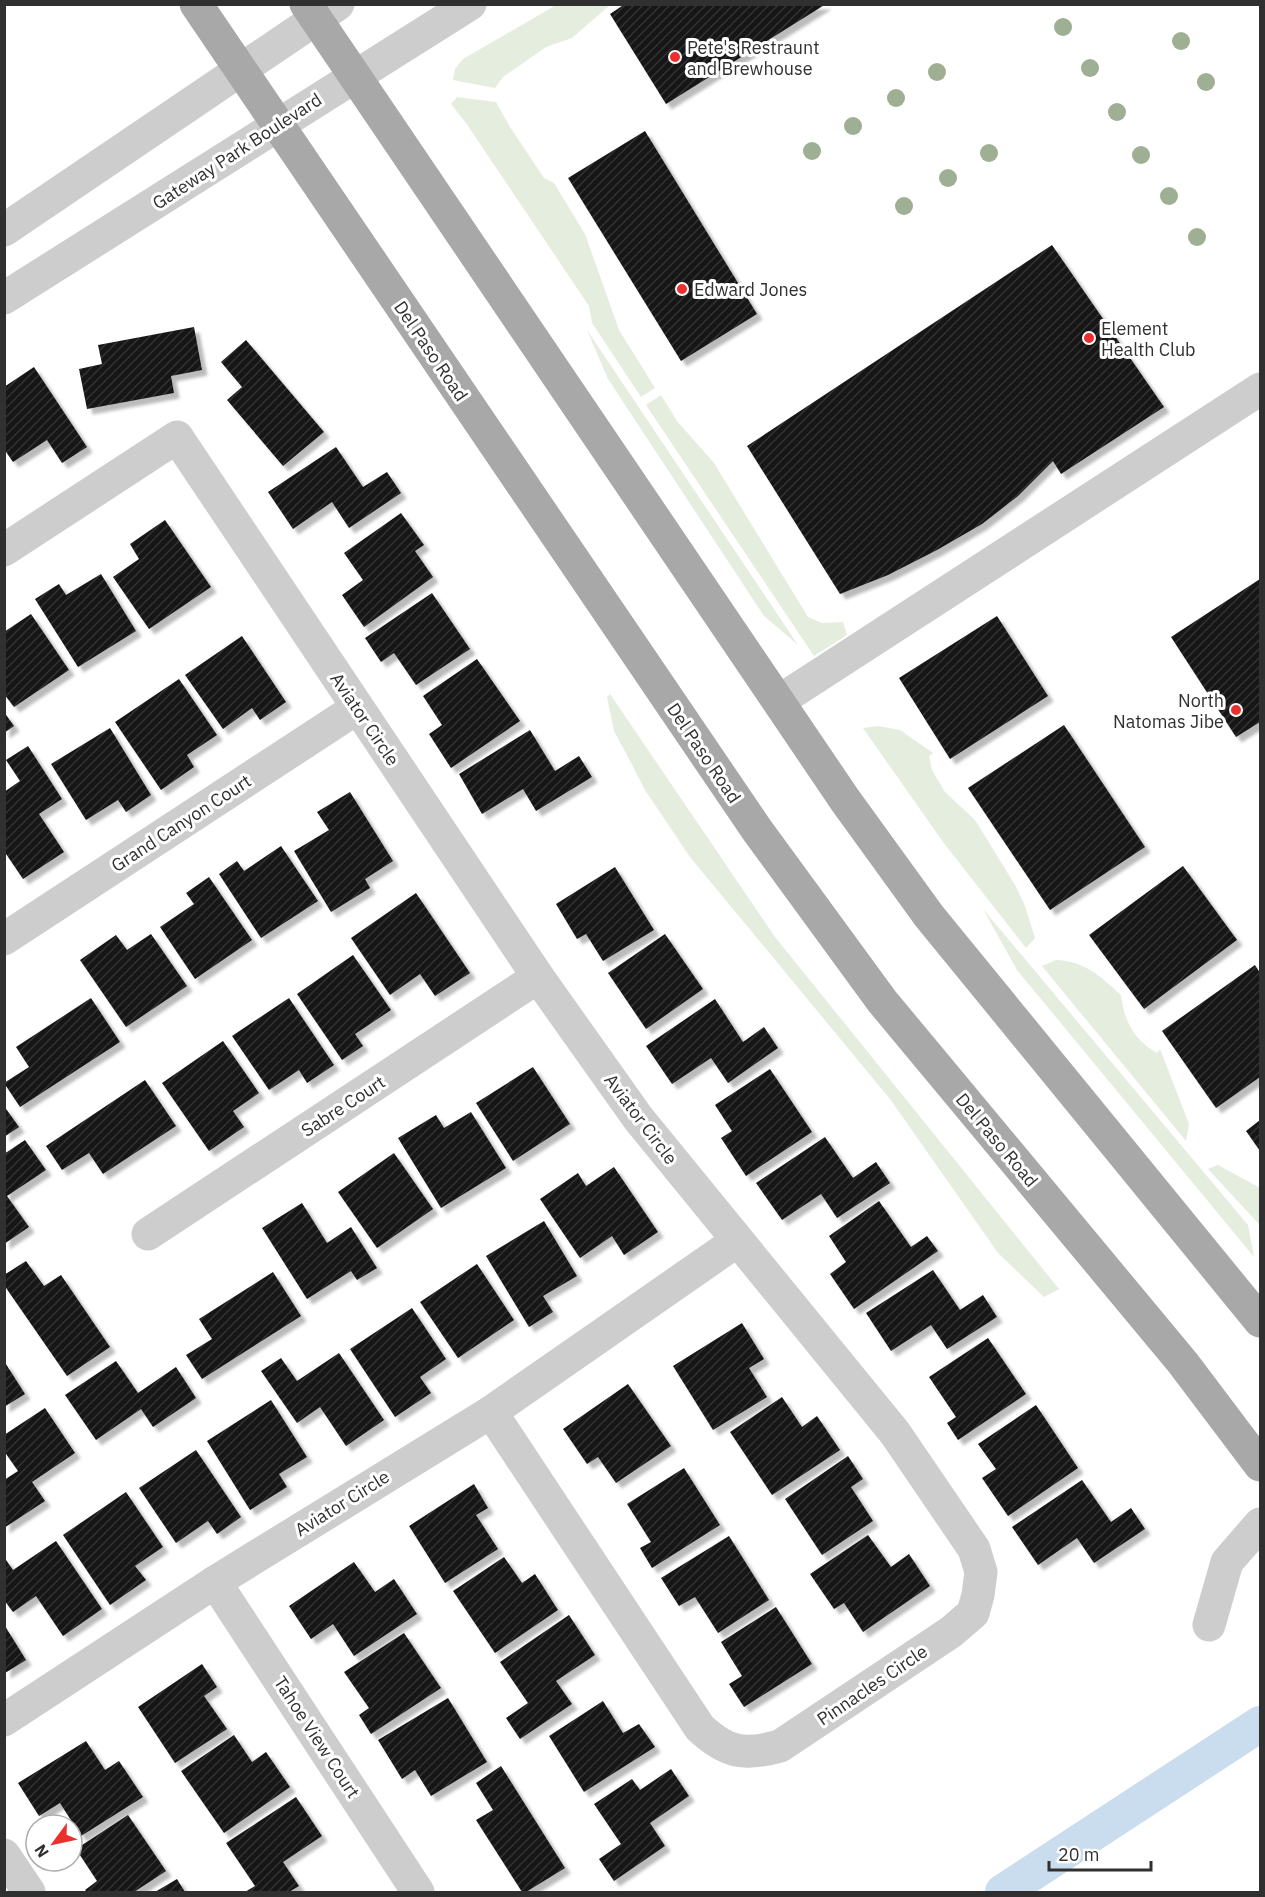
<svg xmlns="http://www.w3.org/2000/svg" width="1265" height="1897" font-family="'IBM Plex Sans',sans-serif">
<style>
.grass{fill:#e5edde}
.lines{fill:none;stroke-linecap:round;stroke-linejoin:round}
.canal{stroke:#caddee;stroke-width:36}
.building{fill:url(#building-hatch);filter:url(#shadow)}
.minor{stroke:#cdcdcd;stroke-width:33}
.major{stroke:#a8a8a8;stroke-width:33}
.tree{fill:#9eaf94}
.poi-dot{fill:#eb2f2f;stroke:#fff;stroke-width:2}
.labels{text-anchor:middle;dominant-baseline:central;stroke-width:6;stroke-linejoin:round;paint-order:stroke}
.poi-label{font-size:18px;fill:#303030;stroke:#fff;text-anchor:start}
.street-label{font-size:18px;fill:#303030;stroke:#fff}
</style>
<defs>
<pattern id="building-hatch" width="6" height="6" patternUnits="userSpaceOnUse" patternTransform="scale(1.5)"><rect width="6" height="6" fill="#171717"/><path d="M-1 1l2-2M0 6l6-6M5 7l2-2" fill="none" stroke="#303030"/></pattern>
<filter id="shadow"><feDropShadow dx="5.5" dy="5.5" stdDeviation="1.5" flood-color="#0004"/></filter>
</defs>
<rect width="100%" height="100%" fill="#fff"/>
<g class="grass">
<polygon points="558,4 610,5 572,38 546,47 503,77 495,88 453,80 455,69 463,59"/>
<polygon points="457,97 496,102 510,127 544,178 554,183 585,234 619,330 655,388 641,397 592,323 589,306 466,123 451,104"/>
<polygon points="587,330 798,645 764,616 608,379"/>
<polygon points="661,395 677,421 714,463 808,617 822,623 843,622 847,635 814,656 646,405"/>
<polygon points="610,694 775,937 1059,1289 1044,1297 998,1253 890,1099 690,857 645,790 628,757 614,731 607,697"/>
<polygon points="878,726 900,730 933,753 929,756 932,770 945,792 975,820 1015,885 1025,906 1035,938 1026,948 943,842 863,728"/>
<polygon points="983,909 1248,1225 1254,1257 1017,970"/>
<path d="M1056,960c29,1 45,17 65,35 3,26 13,45 36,58l3,-4 29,75 -3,17 -144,-175z"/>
<polygon points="1218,1165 1260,1188 1260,1231 1259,1224 1208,1169"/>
</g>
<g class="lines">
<polyline class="canal" points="1003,1892 1260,1724"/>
</g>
<g class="building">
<polygon points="625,4 826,4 666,104 610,14"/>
<polygon points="645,131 757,314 681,361 568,178"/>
<polygon points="1052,245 1164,407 1061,474 1053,461 1018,496 982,524 937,550 888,575 840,594 747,446"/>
<polygon points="194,327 202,370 171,376 174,393 87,409 79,369 102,364 98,345"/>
<polygon points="246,340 324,432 283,466 227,400 242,387 221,362"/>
<polygon points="34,367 87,447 62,463 47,440 13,462 4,449 4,387"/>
<polygon points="336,447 363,487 387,472 401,493 349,528 332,502 293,529 268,492"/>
<polygon points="401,513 424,545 415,551 433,577 364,627 342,595 363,580 344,553"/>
<polygon points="165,520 211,587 149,629 113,577 139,559 130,544"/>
<polygon points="101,574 136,631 78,667 35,599 59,584 66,595"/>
<polygon points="1260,579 1260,722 1236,737 1171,637"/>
<polygon points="432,593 470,649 416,685 394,653 381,662 365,638"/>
<polygon points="31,614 69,670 14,707 4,694 4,632"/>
<polygon points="997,616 1048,696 950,759 899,678"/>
<polygon points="242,636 286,702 260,720 252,708 223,729 185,675"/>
<polygon points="477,659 520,721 451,768 429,734 442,725 423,696"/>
<polygon points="179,679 217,735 187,755 194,767 161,790 115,722"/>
<polygon points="4,712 14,726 4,733"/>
<polygon points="1064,725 1145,847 1050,910 968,788"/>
<polygon points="110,728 151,795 126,812 118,800 86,820 51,764"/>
<polygon points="530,730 555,771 579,756 592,777 536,811 523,789 482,814 459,774"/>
<polygon points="28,746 62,799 39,814 64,852 23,879 4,851 4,792 20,781 6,760"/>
<polygon points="350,792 393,861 365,879 370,888 331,912 294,851 329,830 317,812"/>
<polygon points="281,846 318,901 261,938 219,874 237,861 244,871"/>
<polygon points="1183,866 1237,940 1144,1009 1089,935"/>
<polygon points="615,867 654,930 603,961 586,934 577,939 556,904"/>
<polygon points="209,877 252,940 195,979 160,927 194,904 186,893"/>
<polygon points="416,893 470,973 435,996 420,974 390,995 351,938"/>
<polygon points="151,934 187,986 126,1027 80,960 116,935 127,950"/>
<polygon points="665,934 703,989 646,1029 608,973"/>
<polygon points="353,955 391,1010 355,1034 363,1046 342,1060 297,994"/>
<polygon points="1255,965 1260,973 1260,1077 1216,1108 1162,1031"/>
<polygon points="91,998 120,1042 20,1107 4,1083 29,1067 16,1047"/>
<polygon points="289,998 334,1065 307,1083 299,1070 269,1090 232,1036"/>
<polygon points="715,999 743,1042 764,1027 778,1048 728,1083 711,1058 672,1084 646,1046"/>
<polygon points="223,1041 259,1093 233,1111 244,1127 209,1151 162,1083"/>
<polygon points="533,1067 570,1124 513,1161 476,1103"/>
<polygon points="770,1069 812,1132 746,1176 721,1138 732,1131 715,1105"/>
<polygon points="145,1080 176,1126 103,1174 89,1153 62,1170 46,1146"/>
<polygon points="4,1106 19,1127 4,1137"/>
<polygon points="471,1112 506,1168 441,1208 398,1138 436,1115 444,1128"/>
<polygon points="1260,1120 1260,1151 1246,1131"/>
<polygon points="825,1137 853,1178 876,1162 890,1183 837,1218 821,1194 782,1220 756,1183"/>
<polygon points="25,1140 46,1170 7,1196 29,1227 4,1244 4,1154"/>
<polygon points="394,1153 433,1209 377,1248 338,1192"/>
<polygon points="614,1167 658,1232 624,1255 612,1236 580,1258 540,1199 578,1173 586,1186"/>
<polygon points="879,1201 911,1247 927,1236 938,1251 854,1309 830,1274 846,1262 829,1236"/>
<polygon points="302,1203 327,1243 351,1227 377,1268 357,1280 351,1271 307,1299 262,1228"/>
<polygon points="544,1221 577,1276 543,1296 553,1312 529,1327 486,1256"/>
<polygon points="26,1261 44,1286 61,1275 110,1347 67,1376 4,1285 4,1275"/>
<polygon points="477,1264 514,1320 458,1358 420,1302"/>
<polygon points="933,1270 960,1310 983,1295 997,1317 947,1349 931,1325 891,1351 866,1313"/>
<polygon points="273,1272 301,1316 202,1379 186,1355 212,1339 199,1319"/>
<polygon points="412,1308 446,1359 420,1377 431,1393 395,1417 350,1349"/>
<polygon points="742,1323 764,1359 749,1368 767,1397 713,1430 673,1366"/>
<polygon points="988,1338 1026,1394 958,1440 947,1423 956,1417 929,1377"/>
<polygon points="339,1353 384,1420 346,1446 320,1407 297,1423 261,1371 281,1358 297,1381"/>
<polygon points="4,1361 25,1394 4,1407"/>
<polygon points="116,1361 138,1393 176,1367 196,1398 153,1427 141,1409 96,1440 65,1395"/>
<polygon points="628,1384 671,1446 616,1483 598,1457 587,1464 563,1429"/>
<polygon points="782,1397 802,1427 817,1416 840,1450 772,1495 730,1432"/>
<polygon points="271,1400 307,1457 279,1474 287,1487 250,1510 207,1441"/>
<polygon points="1036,1405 1078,1468 1008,1516 982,1478 996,1469 978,1444"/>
<polygon points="45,1408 75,1453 32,1482 45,1501 4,1528 4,1480 18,1471 4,1451 4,1435"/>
<polygon points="196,1450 241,1517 217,1534 208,1521 176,1543 139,1488"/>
<polygon points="848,1456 863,1479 851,1487 873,1521 822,1555 785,1499"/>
<polygon points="684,1468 720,1525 652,1568 640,1548 651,1542 627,1504"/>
<polygon points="1082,1480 1111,1522 1131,1508 1145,1529 1094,1563 1077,1538 1038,1565 1012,1527"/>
<polygon points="474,1484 488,1508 476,1515 498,1549 445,1583 409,1526"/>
<polygon points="126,1492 163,1547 135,1566 146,1580 110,1605 63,1535"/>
<polygon points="868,1535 891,1567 909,1554 930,1586 863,1632 844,1603 834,1609 810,1574"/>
<polygon points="729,1536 769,1600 718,1633 695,1597 679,1606 661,1578"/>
<polygon points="56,1541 102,1609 63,1636 36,1596 13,1612 4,1600 4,1557 13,1570"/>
<polygon points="504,1557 522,1583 535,1574 558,1610 495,1653 453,1591"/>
<polygon points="354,1562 375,1592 394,1579 417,1614 354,1656 333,1624 311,1639 289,1606"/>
<polygon points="776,1607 812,1664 744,1707 729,1684 742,1676 721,1642"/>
<polygon points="569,1615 595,1655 556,1681 572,1704 520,1739 506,1718 528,1703 500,1662"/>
<polygon points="5,1626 26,1660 5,1673"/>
<polygon points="404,1633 441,1688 371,1734 359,1715 369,1708 344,1672"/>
<polygon points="202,1664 217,1687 204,1696 227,1729 175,1763 138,1707"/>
<polygon points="448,1698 487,1762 431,1796 415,1770 402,1779 378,1740"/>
<polygon points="603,1701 623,1733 639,1724 655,1747 584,1792 549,1736"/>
<polygon points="234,1735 252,1762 266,1752 290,1787 224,1833 181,1771"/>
<polygon points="86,1741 105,1770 119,1761 143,1797 81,1836 60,1803 39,1816 18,1783"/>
<polygon points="501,1766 565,1868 526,1892 522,1892 476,1820 493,1810 476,1783"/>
<polygon points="671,1769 689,1796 650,1823 665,1846 614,1881 599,1859 621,1844 594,1804 632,1779 640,1790"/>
<polygon points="296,1797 322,1836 283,1862 299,1886 289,1892 245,1892 255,1886 226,1843"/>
<polygon points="128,1815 166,1871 134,1892 87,1892 85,1890 97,1881 76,1849"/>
<polygon points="177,1879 185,1892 155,1892"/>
</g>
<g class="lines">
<g class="minor">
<polyline points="4,230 338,4"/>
<polyline points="4,298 470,4"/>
<path d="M4,550l173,-113 361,540 100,141 257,315 79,116 7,23 -3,23 -5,18 -22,19 -171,114c-36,10 -53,7 -80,-18l-209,-316"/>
<polyline points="779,701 1260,389"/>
<polyline points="4,939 357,708"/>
<polyline points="148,1234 538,977"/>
<polyline points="215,1582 418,1892"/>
<polyline points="1209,1625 1227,1562 1260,1524"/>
<polyline points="4,1720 215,1582 491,1412 737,1241"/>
<polyline points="4,1855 29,1892"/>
</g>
<g class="major">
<polyline points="196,4 757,830 882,1001 1183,1363 1260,1465"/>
<polyline points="306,4 845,800 929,916 1260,1321"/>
</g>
</g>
<g class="tree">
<circle cx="1063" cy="27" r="9"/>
<circle cx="1181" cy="41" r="9"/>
<circle cx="1090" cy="68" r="9"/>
<circle cx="937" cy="72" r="9"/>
<circle cx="1206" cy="82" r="9"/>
<circle cx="896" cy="98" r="9"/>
<circle cx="1117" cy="112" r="9"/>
<circle cx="853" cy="126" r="9"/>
<circle cx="812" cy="151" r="9"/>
<circle cx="989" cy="153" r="9"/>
<circle cx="1141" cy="155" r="9"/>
<circle cx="948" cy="178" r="9"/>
<circle cx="1169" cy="196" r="9"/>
<circle cx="904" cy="206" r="9"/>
<circle cx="1197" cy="237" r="9"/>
</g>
<g class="poi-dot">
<circle cx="675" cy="57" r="6"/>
<circle cx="682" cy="289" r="6"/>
<circle cx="1089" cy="338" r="6"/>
<circle cx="1236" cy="710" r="6"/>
</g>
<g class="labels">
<g class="poi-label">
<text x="687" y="47">Pete's Restraunt<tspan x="687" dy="21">and Brewhouse</tspan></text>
<text x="694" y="289">Edward Jones</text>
<text x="1101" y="328">Element<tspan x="1101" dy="21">Health Club</tspan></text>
<text x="1224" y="700" text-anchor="end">North<tspan x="1224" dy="21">Natomas Jibe</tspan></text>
</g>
<g class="street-label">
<text transform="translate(237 151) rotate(-33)">Gateway Park Boulevard</text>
<text transform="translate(431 351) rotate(56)">Del Paso Road</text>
<text transform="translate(365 719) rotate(56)">Aviator Circle</text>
<text transform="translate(704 753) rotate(56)">Del Paso Road</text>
<text transform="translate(181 823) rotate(-33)">Grand Canyon Court</text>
<text transform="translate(343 1106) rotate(-33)">Sabre Court</text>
<text transform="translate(641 1119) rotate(53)">Aviator Circle</text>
<text transform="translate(997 1140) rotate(50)">Del Paso Road</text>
<text transform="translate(342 1503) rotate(-32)">Aviator Circle</text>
<text transform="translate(872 1685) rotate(-34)">Pinnacles Circle</text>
<text transform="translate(317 1737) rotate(57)">Tahoe View Court</text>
</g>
</g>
<rect width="1265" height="1897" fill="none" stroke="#303030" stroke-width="12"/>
<g transform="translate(54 1843) rotate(237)"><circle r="28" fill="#ffffff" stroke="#acacac" stroke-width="1.5"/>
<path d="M0-4.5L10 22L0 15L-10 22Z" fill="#eb2f2f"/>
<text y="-9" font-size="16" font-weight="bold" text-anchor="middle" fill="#303030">N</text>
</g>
<path d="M1049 1861v9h102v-9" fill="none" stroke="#303030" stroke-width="3"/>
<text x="1058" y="1861" font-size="18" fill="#303030" stroke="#ffffff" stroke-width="4.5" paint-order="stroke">20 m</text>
</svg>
